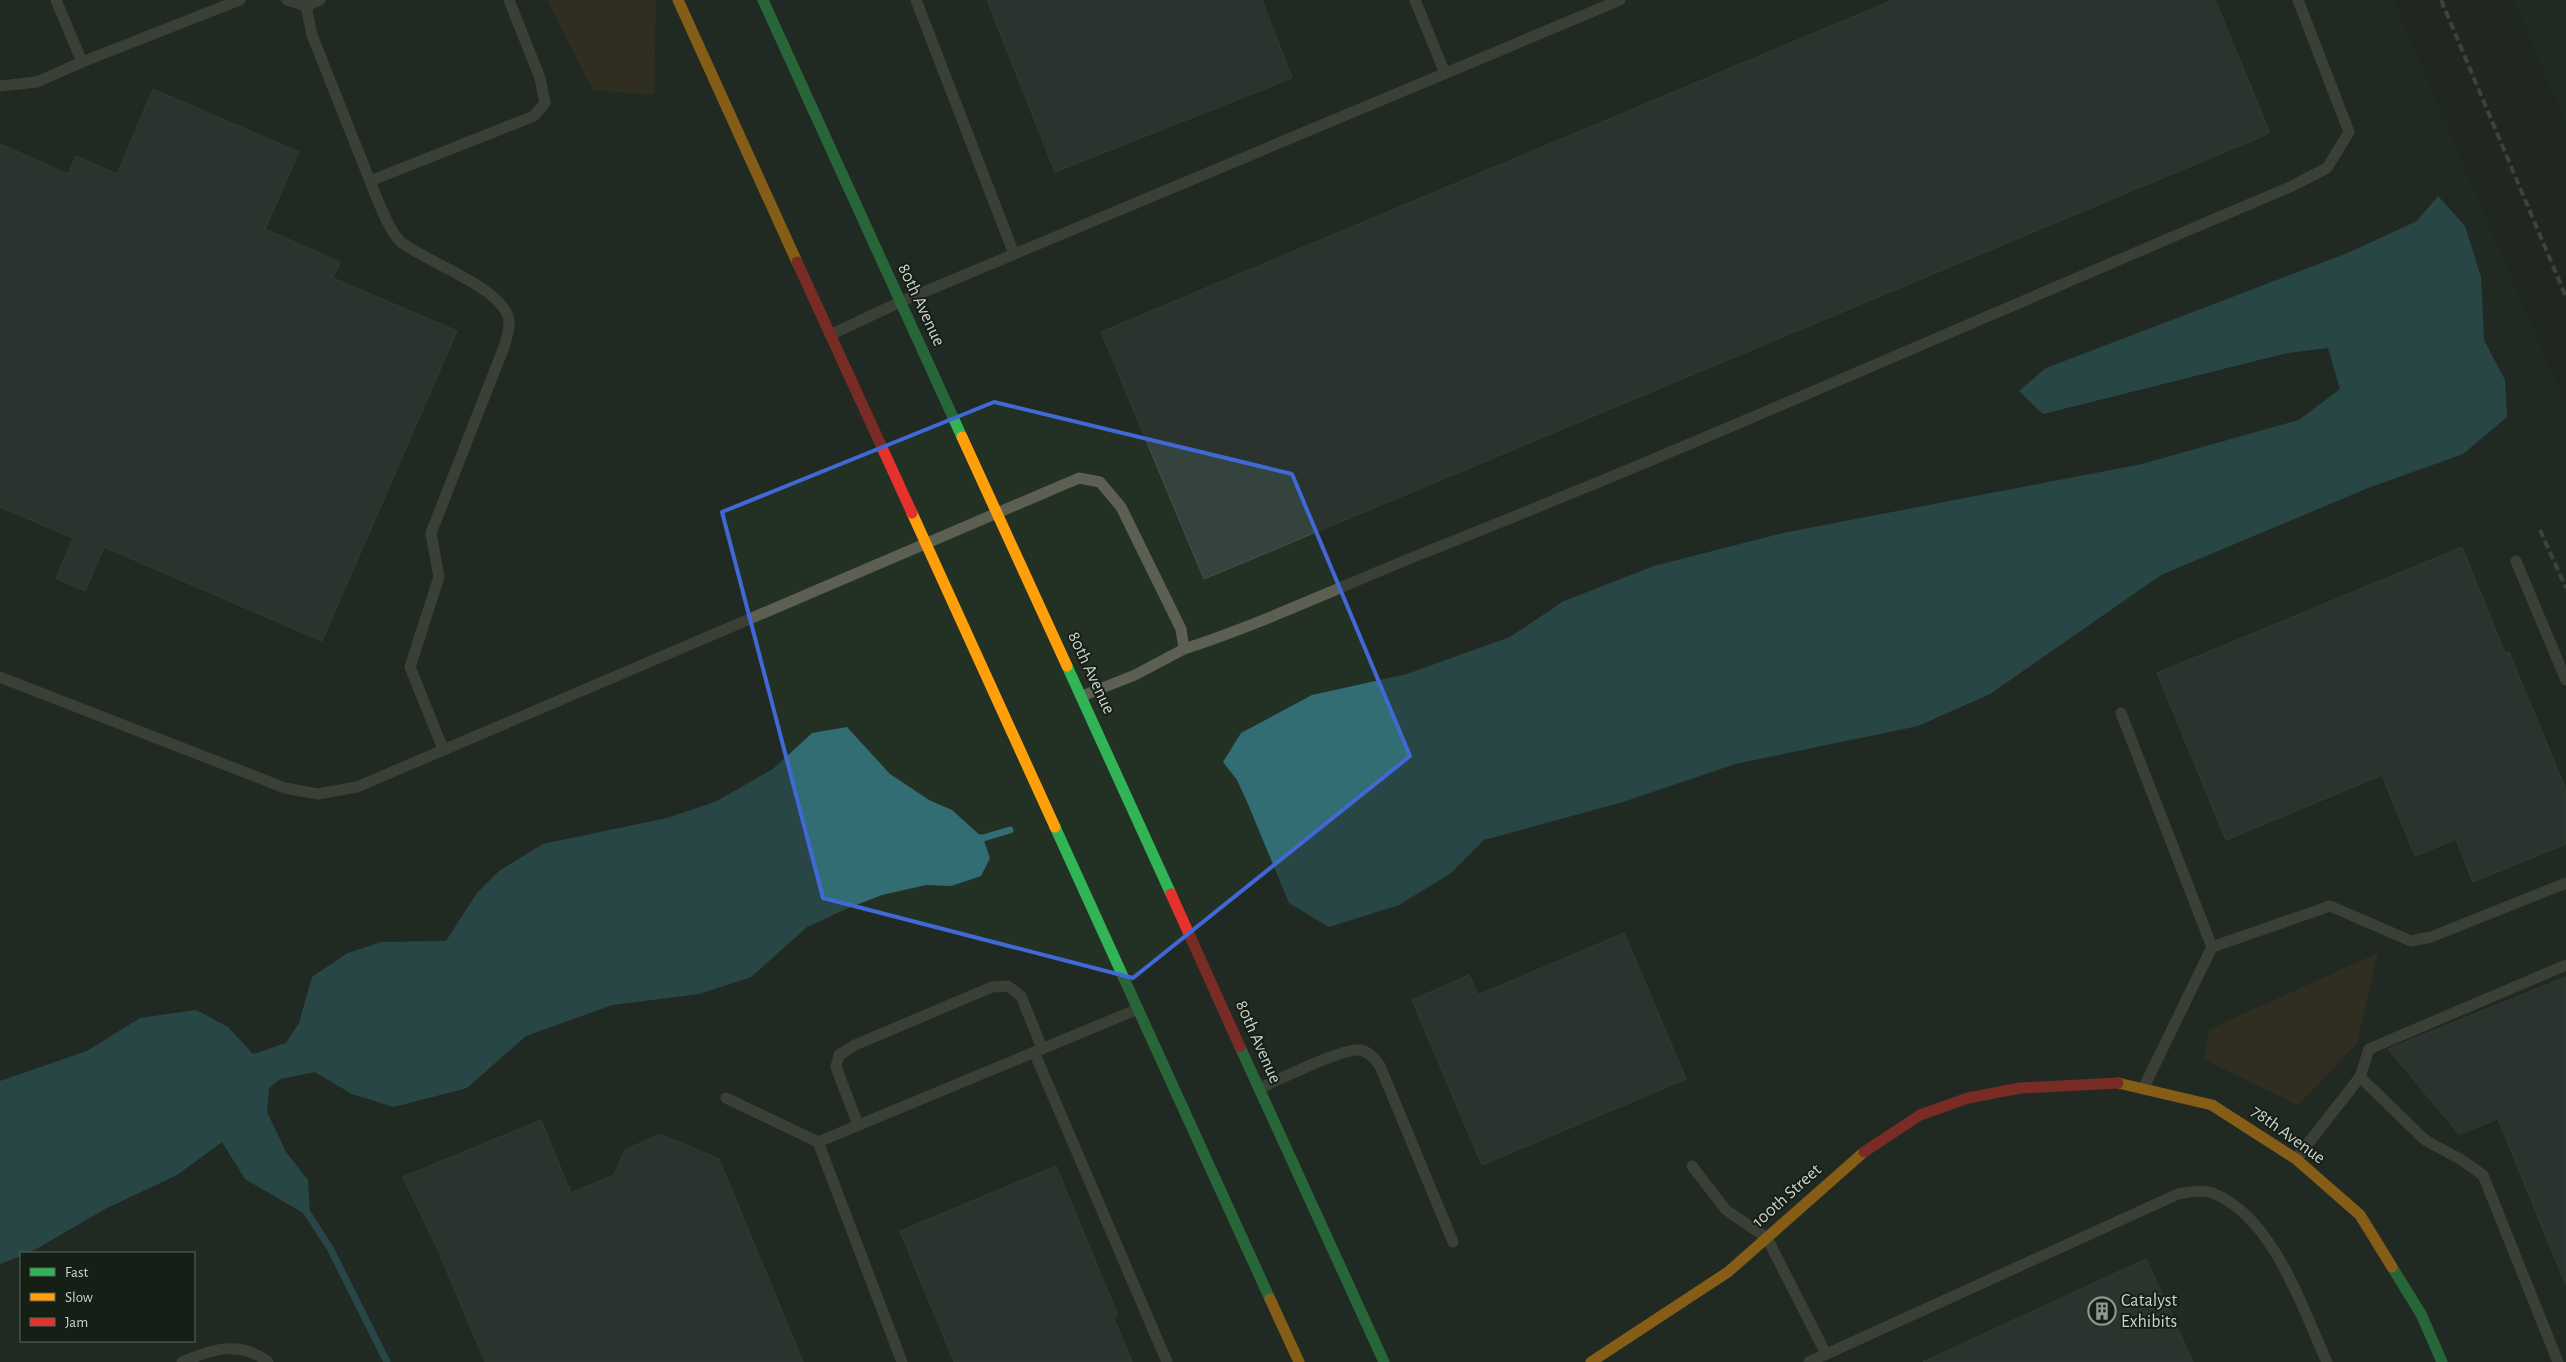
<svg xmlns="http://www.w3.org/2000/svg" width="2566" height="1362" font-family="'Alegreya Sans',sans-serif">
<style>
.built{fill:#233024;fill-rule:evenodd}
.green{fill:#413823}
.water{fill:#336d74}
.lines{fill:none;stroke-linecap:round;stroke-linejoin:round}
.stream{stroke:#336d74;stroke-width:7}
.building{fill:#35433f;stroke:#4a504d}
.lane{stroke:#5c5f52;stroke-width:11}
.fast{stroke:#30b455;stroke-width:11}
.slow{stroke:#ff9f0a;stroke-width:11}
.jam{stroke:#e5322d;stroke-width:11}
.rail{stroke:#61645c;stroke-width:4;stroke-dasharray:8 4;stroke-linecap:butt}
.marked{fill:none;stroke:#4069d6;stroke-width:4;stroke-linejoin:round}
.labels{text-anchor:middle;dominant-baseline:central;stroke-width:4;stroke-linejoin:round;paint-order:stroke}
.street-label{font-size:18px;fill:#cdd3cd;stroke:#151f16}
.poi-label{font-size:18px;fill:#cdd3cd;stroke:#151f16;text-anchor:start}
</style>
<rect width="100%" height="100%" fill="#202621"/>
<g class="built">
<path d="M0,0h2393l173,406v956h-2566zM21,1253h173v88h-173z"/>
<polygon points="2514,0 2566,0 2566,124"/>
</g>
<g class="green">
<polygon points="547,0 656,0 654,95 593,90"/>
<polygon points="2378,953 2357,1043 2298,1105 2203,1059 2210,1029"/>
</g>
<g class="water">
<polygon points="2438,196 2465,226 2481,277 2484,340 2505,380 2507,417 2463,454 2368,488 2161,575 1990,694 1918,726 1735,764 1623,802 1484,840 1451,873 1399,905 1329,927 1289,903 1248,804 1237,780 1223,762 1241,733 1312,695 1407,674 1510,637 1564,601 1654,566 1783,533 2142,464 2299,420 2340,389 2328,348 2287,353 2043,414 2019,391 2046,368 2350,252 2417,221"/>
<polygon points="847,727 890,774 929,800 952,810 983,838 990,858 981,876 951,886 926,885 882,895 846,909 807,927 751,977 699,994 612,1005 526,1036 467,1088 394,1107 352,1094 315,1072 280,1079 269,1088 267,1112 286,1152 308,1180 310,1217 245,1179 222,1142 177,1175 105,1209 31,1252 21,1253 21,1256 0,1264 0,1081 87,1051 140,1018 196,1010 228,1027 253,1054 286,1043 299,1023 312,977 348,953 381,942 446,941 477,893 499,871 543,844 667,818 715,802 773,769 812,733"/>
</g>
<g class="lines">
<g class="stream">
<polyline points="974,838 983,838 1010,830"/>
<polyline points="306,1211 330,1248 387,1362"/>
</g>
</g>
<g class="building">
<polygon points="987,0 1262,0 1292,78 1055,172"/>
<polygon points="1893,0 2215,0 2270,133 1204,579 1101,332"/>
<polygon points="153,89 299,152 265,229 340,262 333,278 457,331 322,641 104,547 85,591 56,578 73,538 0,507 0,144 68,174 76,156 117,174"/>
<polygon points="2462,547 2505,653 2509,652 2566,790 2566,844 2473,882 2456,839 2415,856 2382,775 2226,840 2157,673"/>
<polygon points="1624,933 1686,1079 1482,1165 1412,1000 1469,975 1478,995"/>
<polygon points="2566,977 2566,1283 2565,1283 2498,1119 2459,1134 2388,1049"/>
<polygon points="541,1120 571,1193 614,1175 625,1150 660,1134 719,1159 803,1362 485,1362 438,1250 403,1177"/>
<polygon points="1056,1166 1117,1313 1114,1319 1132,1362 954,1362 900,1231"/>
<polygon points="2146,1259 2193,1362 1923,1362"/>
</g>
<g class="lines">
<g class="lane">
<polyline points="56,0 82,62 240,0"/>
<polyline points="287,0 306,6 320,0"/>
<polyline points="916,0 1014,254"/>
<polyline points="1415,0 1445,73"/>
<polyline points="306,6 312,35 370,181 534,116 545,103 540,78 509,0"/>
<polyline points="0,86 37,82 82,62"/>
<path d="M370,181c6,15 19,51 31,61 25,20 105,47 108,79 1,8 -3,19 -5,26l-73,186 8,44 -29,90 33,82"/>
<polyline points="830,335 900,302 1620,0"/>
<polyline points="2516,561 2566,680"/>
<path d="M1184,649c86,-28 168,-68 252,-101 287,-114 569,-241 854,-361l37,-19 22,-36 -51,-132"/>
<polyline points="0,677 285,788 318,794 357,787 1079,478 1100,482 1121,507 1181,629 1184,649 1135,675 1082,696"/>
<polyline points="2121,713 2212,947 2143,1089"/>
<polyline points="2212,947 2330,906 2411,941 2431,937 2566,883"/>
<polyline points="1034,1052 1167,1362"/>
<polyline points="2360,1077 2369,1049 2566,965"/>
<path d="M1260,1088c19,-8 81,-40 99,-38 10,1 16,8 21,16l73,176"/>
<polyline points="726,1098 818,1142"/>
<polyline points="858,1125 836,1067 839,1055 855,1045 992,987 1008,986 1021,996 1042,1048"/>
<polyline points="2296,1159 2360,1077 2425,1140 2460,1159 2483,1175 2558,1362"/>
<polyline points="1692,1166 1726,1210 1767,1238 1826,1354"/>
<path d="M182,1362c30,-13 58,-22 86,0"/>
<polyline points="902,1362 818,1142 1138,1009"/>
<path d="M1809,1362l369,-168c12,-2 25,-5 37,0 59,25 87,114 112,168"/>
</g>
<g class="fast">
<polyline points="763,0 962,437"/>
<polyline points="1067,666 1171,894"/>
<polyline points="1055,827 1270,1299"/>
<polyline points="1240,1047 1384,1362"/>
<polyline points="2392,1267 2421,1314 2442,1362"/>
</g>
<g class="slow">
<polyline points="678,0 797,262"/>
<polyline points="962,437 1067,666"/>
<polyline points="912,513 1055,827"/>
<polyline points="2118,1083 2212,1105 2296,1159 2360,1215 2392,1267"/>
<polyline points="1270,1299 1299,1362"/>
<polyline points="1591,1362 1728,1272 1864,1152"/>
</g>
<g class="jam">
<polyline points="797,262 912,513"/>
<polyline points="1171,894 1240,1047"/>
<polyline points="1864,1152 1920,1115 1968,1098 2020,1088 2118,1083"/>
</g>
<g class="rail">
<polyline points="2441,0 2566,297"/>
<polyline points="2540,530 2566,588"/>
</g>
</g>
<path d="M0 0H2566V1362H0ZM994,402l298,72 118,282 -277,222 -310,-80 -101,-386z" fill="#202621" fill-opacity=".55" fill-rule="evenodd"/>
<path class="marked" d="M994,402l298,72 118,282 -277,222 -310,-80 -101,-386z"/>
<defs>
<g id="building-ring" transform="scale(1.4375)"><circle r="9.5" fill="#151f16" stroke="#909691" stroke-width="1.5"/><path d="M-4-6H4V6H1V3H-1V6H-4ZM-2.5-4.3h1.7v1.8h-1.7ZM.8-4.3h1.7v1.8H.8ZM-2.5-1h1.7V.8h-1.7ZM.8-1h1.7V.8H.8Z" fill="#909691"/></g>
</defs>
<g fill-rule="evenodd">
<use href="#building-ring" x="2102" y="1311"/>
</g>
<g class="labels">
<g class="street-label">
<text transform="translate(921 305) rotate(65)">80th Avenue</text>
<text transform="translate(1091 673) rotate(65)">80th Avenue</text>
<text transform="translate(1258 1042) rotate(66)">80th Avenue</text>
<text transform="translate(2288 1135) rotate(36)">78th Avenue</text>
<text transform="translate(1787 1196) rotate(-42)">100th Street</text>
</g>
<g class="poi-label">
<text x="2121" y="1301">Catalyst<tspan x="2121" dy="21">Exhibits</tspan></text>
</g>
</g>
<rect x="20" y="1252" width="175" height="90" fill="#151f16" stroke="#5f675f"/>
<rect x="30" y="1268" width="25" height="8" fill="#30b455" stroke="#5f675f"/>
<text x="65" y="1277" font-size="15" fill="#cdd3cd">Fast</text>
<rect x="30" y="1293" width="25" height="8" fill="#ff9f0a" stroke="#5f675f"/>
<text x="65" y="1302" font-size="15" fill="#cdd3cd">Slow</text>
<rect x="30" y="1318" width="25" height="8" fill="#e5322d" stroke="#5f675f"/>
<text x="65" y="1327" font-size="15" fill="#cdd3cd">Jam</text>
</svg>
